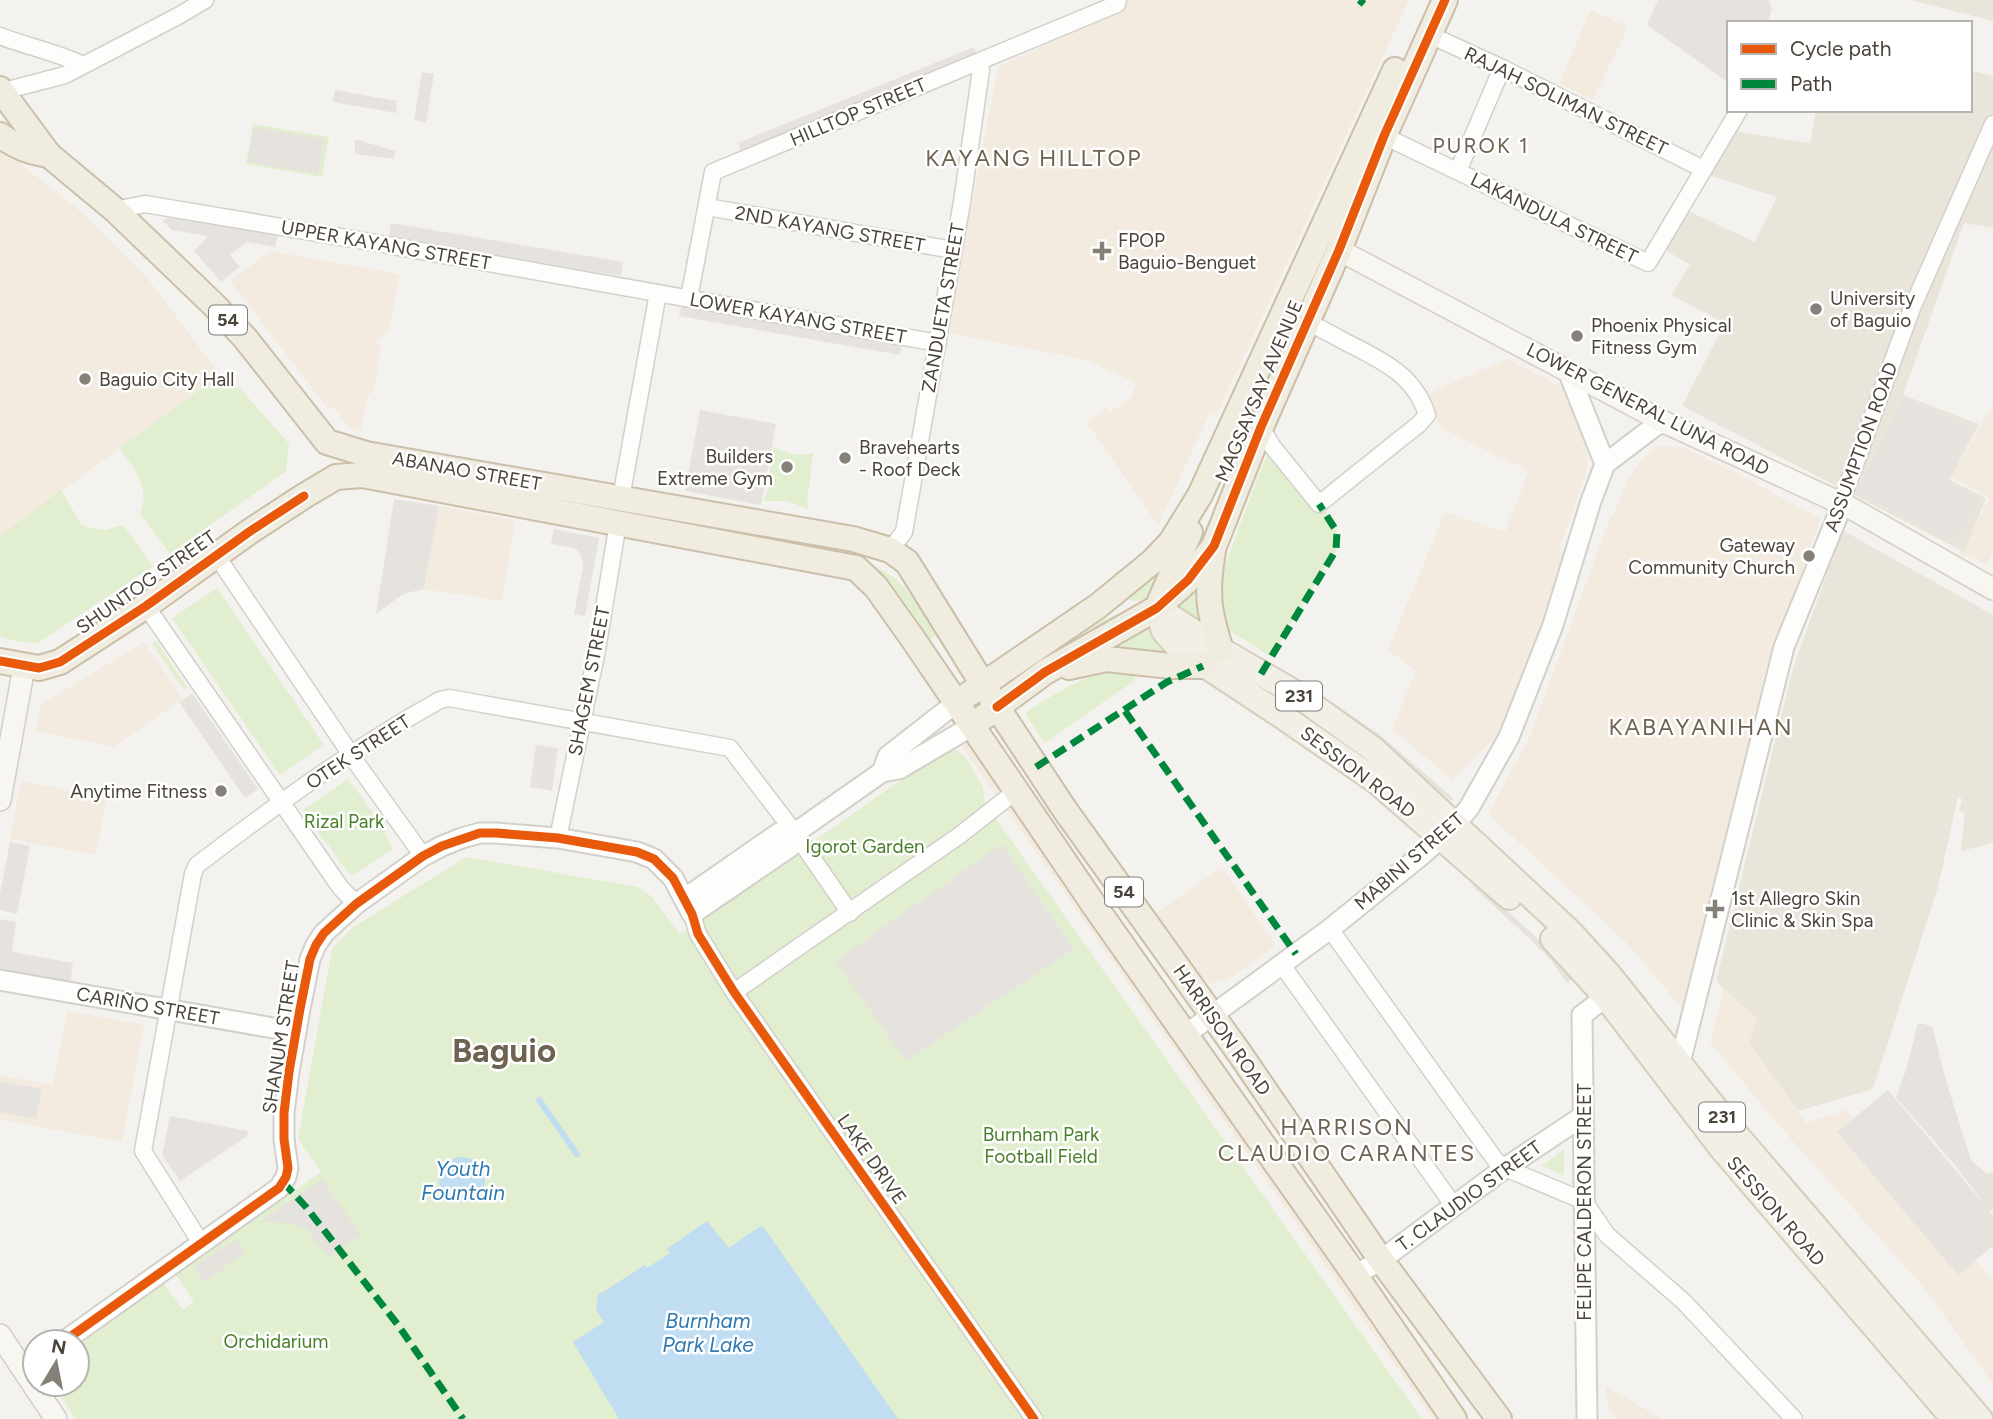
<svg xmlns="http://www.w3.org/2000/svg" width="1993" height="1419" font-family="Figtree,sans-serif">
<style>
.commercial{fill:#f3ebdf}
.education{fill:#eae5da}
.green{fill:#e1eecf}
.parking{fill:#e6e3df}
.water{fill:#c0ddf1}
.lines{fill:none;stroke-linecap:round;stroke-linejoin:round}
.minor-casing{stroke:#d2d0cb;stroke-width:19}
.tertiary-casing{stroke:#d2d0cb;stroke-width:23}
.secondary-casing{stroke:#d3cfc5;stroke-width:24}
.primary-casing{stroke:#d6cebb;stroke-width:28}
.trunk-casing{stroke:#ccbfa9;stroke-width:28}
.minor{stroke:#fdfdfc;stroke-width:16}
.tertiary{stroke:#fdfdfc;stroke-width:19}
.secondary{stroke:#f7f6f1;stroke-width:21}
.primary{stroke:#f2efe6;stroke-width:24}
.trunk{stroke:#f0ece0;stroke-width:24}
.quiet{stroke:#00873e;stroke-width:7;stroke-dasharray:14 7;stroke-linecap:butt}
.cycleway-casing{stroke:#fff;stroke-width:13}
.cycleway{stroke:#e8590c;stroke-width:9}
.poi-dot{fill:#868178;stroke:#fff;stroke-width:2.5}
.labels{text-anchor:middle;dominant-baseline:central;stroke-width:5;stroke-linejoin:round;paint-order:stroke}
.shield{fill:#fff;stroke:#817c74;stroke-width:2}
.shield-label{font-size:18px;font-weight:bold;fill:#4b4439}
.street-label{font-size:19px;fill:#4b4439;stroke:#fff}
.poi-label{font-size:19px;fill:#4b4439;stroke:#fff;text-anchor:start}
.park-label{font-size:19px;fill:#4a7f2a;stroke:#fff}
.neighbourhood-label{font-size:21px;letter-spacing:2px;fill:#6e6250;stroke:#fff}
.water-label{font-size:21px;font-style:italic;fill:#2e7ab2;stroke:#fff}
.quarter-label{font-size:23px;letter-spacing:2px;fill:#6e6250;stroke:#fff}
.town-label{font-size:33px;font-weight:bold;fill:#6e6250;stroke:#fff}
</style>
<rect width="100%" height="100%" fill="#f4f2ee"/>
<g class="commercial">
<polygon points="1127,0 1409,0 1216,416 1210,413 1158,525 1087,423 1107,407 1110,412 1130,399 1137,383 1083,359 947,333 998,67 1123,8"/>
<polygon points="1591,10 1628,27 1593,100 1559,83"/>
<polygon points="0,148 74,206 116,246 152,284 220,375 0,536"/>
<polygon points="270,251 400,274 388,332 376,342 381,348 374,391 368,395 360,432 350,428 332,406 328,409 230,281"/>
<polygon points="1507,359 1563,388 1584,442 1588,462 1584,479 1559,550 1567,552 1501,732 1452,780 1392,729 1416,671 1388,650 1445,512 1505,532 1529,471 1440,427 1427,394"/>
<polygon points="1993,405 1993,552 1987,564 1959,554 1990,498 1951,477"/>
<polygon points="1659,446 1682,447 1738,474 1821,519 1764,674 1756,727 1689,1017 1628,944 1488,814 1529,738 1611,515 1612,518 1629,478 1644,457"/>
<polygon points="439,506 515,520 502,601 424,589"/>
<polygon points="144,642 183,699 113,747 36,731 40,705"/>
<polygon points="990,729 1349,1248 1467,1419 1433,1419 961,745"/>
<polygon points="21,781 107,797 96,855 10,839"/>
<polygon points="1222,867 1275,944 1273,948 1224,982 1220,980 1210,984 1203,978 1156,913"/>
<polygon points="1725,981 1760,1012 1749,1043 1806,1123 1846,1110 1993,1281 1993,1384 1925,1289 1774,1120 1710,1042"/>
<polygon points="67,1011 144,1025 122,1142 0,1120 0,1075 53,1085"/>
<polygon points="1605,1386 1662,1419 1616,1419 1609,1408"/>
</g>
<g class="education">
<polygon points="1911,0 1993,0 1993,21"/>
<polygon points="1970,70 1993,76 1993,228 1964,223 1903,395 1979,424 1950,480 1986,498 1964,552 1682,406 1725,323 1671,295 1690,265 1662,248 1684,209 1755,242 1777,197 1706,174 1734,131 1810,143 1816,110 1970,110"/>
<polygon points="1844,531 1993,615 1993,843 1961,851 1965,813 1959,811 1962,799 1958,797 1938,887 1873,1089 1798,1111 1749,1043 1757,1019 1716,981 1793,668 1842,532"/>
</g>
<g class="green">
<polygon points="253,124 329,137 322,177 246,164"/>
<path d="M220,375l8,10 11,2 50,57 -3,27 -116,83 -30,-40c11,-29 -5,-43 -20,-66z"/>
<polygon points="1272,446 1324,509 1337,532 1336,550 1271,657 1226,628 1220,609 1221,576 1263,464"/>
<path d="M773,447c14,6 26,10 41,6 -4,13 -3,15 -4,28 -1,11 -4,14 -2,28l-21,-8h-23l5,-17 -1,-8 5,-15z"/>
<polygon points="61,490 82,526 105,530 123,525 153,566 38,643 20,642 0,637 0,536"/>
<polygon points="1175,550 1147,602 1120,599"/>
<polygon points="868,561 896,579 911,595 937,634 930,640 904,601"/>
<polygon points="1203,572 1206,632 1170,608"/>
<polygon points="217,588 324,745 280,775 172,618"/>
<polygon points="1116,615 1127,615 1027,673 1024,670 1104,619"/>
<polygon points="1151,621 1172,657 1143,651 1103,647"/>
<polygon points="156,641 188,688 184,690 152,644"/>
<path d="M1111,672l22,1 2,7 -90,63 -2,-2 -18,-28c27,-17 53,-36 86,-41z"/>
<polygon points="946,749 954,749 965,756 983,787 984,800 1003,829 1422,1419 76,1419 52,1384 77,1384 77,1345 163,1283 183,1310 194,1302 176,1275 321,1172 298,1139 332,949 352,928 466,857 638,887 651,896 680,934"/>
<polygon points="348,779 372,811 381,828 386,830 385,834 393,849 352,876 340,862 329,845 326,844 303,810"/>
<polygon points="1564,1149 1564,1176 1542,1166"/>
</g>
<g class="parking">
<polygon points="1658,0 1768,0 1772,8 1768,23 1729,23 1729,83 1647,25"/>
<polygon points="974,47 978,58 742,154 738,143"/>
<polygon points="422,72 434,74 426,123 414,120"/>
<polygon points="335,90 397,101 396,113 332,102"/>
<polygon points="254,127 324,139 318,174 248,162"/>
<polygon points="355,139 395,151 394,159 355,154"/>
<polygon points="174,216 278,234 275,247 247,242 230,255 240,267 221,282 194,251 208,236 172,230 162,220"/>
<polygon points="391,223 623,262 621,276 389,237"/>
<polygon points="682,302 902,342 900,355 679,316"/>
<polygon points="1904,397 1972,430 1947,481 1980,497 1957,542 1857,493"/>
<polygon points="700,410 776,424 761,505 685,491"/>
<polygon points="394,499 439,506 424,589 403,594 376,614"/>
<polygon points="554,529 599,538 585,616 574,614 583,567 582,559 578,551 574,548 551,544"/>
<polygon points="192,693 258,789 245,798 179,702"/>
<polygon points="1321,695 1379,734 1453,798 1451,801 1376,738 1318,698"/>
<polygon points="536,745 558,748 552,791 530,787"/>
<polygon points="10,842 30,846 17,914 0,910 0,893"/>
<polygon points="1002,844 1074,949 906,1061 835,961"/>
<polygon points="1502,851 1610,954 1648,1000 1643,1003 1499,855"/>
<polygon points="1476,882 1537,938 1571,980 1567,983 1552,962 1532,941 1472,886"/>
<polygon points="0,919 16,922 12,952 73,963 70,984 0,971"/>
<polygon points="1918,1023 1932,1026 1947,1084 1971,1160 1987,1174 1993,1173 1993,1210 1989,1211 1993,1216 1993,1246 1958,1275 1837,1132 1888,1090 1989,1210 1954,1164 1896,1097 1906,1070"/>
<polygon points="0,1081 42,1089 36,1119 0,1112"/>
<polygon points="170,1116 248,1131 247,1136 180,1181 162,1155"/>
<polygon points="1771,1154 1794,1180 1885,1287 1880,1291 1766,1158"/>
<polygon points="322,1179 361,1235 328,1258 306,1228 294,1224 260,1221"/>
<polygon points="236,1239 245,1253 204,1282 194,1267"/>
</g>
<g class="water">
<polygon points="540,1096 581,1155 576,1158 539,1105 535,1100"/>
<circle cx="462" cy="1180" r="23"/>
<polygon points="707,1221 729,1248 762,1225 898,1419 619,1419 573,1342 604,1322 596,1310 598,1295 645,1265 647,1268 670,1253 667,1249"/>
</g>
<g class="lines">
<g class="minor-casing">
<g id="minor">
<polyline points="1428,34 1502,68 1703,169"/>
<path d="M0,36c28,11 57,16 83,29"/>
<polyline points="0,92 65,75 180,15 205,0"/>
<polyline points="1384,136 1648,263 1739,110"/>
<polyline points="1458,171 1502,68"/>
<polyline points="707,207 953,250"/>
<polyline points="115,210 145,204 382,244 938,343"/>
<polyline points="689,298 713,172 1117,4 1118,0"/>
<path d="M1261,427l11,19 47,58 100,-80 8,-9c-13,-43 -51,-57 -87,-76 -11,-6 -22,-12 -34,-18"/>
<polyline points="621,498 658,293"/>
<polyline points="1841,503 1912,308 1993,124"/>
<polyline points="890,550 904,532 962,202 981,70 979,62"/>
<polyline points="216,555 360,768 423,856"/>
<polyline points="146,606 340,887 356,904"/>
<polyline points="558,838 597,650 618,523"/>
<polyline points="692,914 698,934 734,992 1034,1419"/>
<polyline points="1330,929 1496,1161 1505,1168 1584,1201 1607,1235 1683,1301 1794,1419"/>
<polyline points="1282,965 1454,1206"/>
<polyline points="734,992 960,835 1016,791"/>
<path d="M201,1243l-58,-92 50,-277 4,-9 8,-6c75,-57 152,-113 235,-159l9,-2 17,3 264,47 65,85 55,80"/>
</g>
</g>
<g class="tertiary-casing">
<g id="tertiary">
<polyline points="1568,371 1605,464"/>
<polyline points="882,772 888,756 956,703"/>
<polyline points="684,899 779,833 795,833"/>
<polyline points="0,980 296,1032"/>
<polyline points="1185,1035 1330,929 1424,853 1455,825 1469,808 1509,737 1553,625 1591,501 1605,464 1655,426 1664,422"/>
<polyline points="1680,1063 1784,647 1838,515 1841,503"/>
<polyline points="1355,1275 1381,1260 1505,1168 1583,1116"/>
<polyline points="63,1342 279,1188 286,1177 288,1168 284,1139 284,1113 289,1072 300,1009 310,959 316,945 324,933 356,904 423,856 442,846 462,838 480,833 496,833 558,838 637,852 654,859 673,878 692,914 790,847 795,833 882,772 899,769 972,726"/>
<polyline points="1587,1419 1582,1015 1606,997"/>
</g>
</g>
<g class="secondary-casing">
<g id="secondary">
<polyline points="1339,250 1664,422 1849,507 1993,589"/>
<polyline points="0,800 24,667"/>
<polyline points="0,1335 56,1419"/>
</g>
</g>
<g class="primary-casing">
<g id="primary">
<polyline points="1157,608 1221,650 1295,693 1373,749 1570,932 1609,975 1738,1137 1980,1419"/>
<polyline points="1157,608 1164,631 1179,648 1282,716 1376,781 1509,897"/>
<polyline points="1553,939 1606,997 1723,1150 1954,1419"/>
</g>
</g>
<g class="trunk-casing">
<g id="trunk">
<polyline points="0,89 49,155 115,210 215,306 245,338 327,442 366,454 853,539 890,550 907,562 997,707 1065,810 1240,1054 1381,1260 1499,1419"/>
<path d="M0,135c16,12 30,17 49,20"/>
<path d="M1213,551c-7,41 -5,59 8,99"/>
<polyline points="1160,601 1190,532"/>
<polyline points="0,661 39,668 60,662 146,606 249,532 304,496 336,477 362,475 856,568 876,587 913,639 1096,908 1355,1275 1454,1419"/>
<polyline points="1069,667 1106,659 1171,666 1203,666"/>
<polyline points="969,694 1098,606 1153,561 1171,542 1200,495 1395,70"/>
<polyline points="984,717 1045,672 1157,608 1188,580 1214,546 1261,427 1339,250 1384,136 1445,0"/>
</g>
</g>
<use href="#minor" class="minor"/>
<use href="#tertiary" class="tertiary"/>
<use href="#secondary" class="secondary"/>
<use href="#primary" class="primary"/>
<use href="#trunk" class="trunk"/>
<g class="quiet">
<polyline points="1359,0 1364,4"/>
<polyline points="1261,674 1336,550 1337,532 1319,504"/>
<polyline points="1125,711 1296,954"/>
<polyline points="1036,767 1167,682 1203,666"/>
<polyline points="283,1182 306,1207 398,1325 463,1419"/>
</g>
<g class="cycleway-casing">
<g id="cycleway">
<polyline points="0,661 39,668 60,662 146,606 249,532 304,496"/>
<polyline points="997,707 1045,672 1157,608 1188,580 1214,546 1261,427 1339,250 1384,136 1445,0"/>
<polyline points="63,1342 279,1188 286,1177 288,1168 284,1139 284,1113 289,1072 300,1009 310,959 316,945 324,933 356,904 423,856 442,846 480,833 496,833 558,838 637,852 654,859 673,878 692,914 698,934 734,992 1034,1419"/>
</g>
</g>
<use href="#cycleway" class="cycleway"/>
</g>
<g class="poi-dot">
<path d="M1098.5 240.5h7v7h7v7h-7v7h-7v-7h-7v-7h7z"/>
<circle cx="1816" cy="309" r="7"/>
<circle cx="1577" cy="336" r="7"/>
<circle cx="85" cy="379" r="7"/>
<circle cx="845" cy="458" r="7"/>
<circle cx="787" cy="467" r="7"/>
<circle cx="1809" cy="556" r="7"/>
<circle cx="221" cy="791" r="7"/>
<path d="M1711.5 898.5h7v7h7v7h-7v7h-7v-7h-7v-7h7z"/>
</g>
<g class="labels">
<g class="shield">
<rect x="209" y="305.5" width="38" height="29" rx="5"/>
<rect x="1276" y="681.5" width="46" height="29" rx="5"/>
<rect x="1105" y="877.5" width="38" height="29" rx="5"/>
<rect x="1699" y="1102.5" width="46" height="29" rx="5"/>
</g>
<g class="shield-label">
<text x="228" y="320">54</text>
<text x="1299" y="696">231</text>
<text x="1124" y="892">54</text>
<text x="1722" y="1117">231</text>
</g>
<g class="street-label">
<text transform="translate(1566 101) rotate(26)">RAJAH SOLIMAN STREET</text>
<text transform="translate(858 112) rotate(-23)">HILLTOP STREET</text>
<text transform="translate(1554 218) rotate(26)">LAKANDULA STREET</text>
<text transform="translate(830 229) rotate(10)">2ND KAYANG STREET</text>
<text transform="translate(386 245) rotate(10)">UPPER KAYANG STREET</text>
<text transform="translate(943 308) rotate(-80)">ZANDUETA STREET</text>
<text transform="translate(798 318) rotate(10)">LOWER KAYANG STREET</text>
<text transform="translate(1259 391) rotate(-67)">MAGSAYSAY AVENUE</text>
<text transform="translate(1648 409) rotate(27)">LOWER GENERAL LUNA ROAD</text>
<text transform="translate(1861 447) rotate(-70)">ASSUMPTION ROAD</text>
<text transform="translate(467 471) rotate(10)">ABANAO STREET</text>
<text transform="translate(146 582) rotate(-35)">SHUNTOG STREET</text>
<text transform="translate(589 681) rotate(-79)">SHAGEM STREET</text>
<text transform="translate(358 752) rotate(-33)">OTEK STREET</text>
<text transform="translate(1358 772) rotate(37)">SESSION ROAD</text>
<text transform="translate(1409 861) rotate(-41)">MABINI STREET</text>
<text transform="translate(148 1006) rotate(10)">CARIÑO STREET</text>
<text transform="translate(1222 1030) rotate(55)">HARRISON ROAD</text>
<text transform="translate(281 1037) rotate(-81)">SHANUM STREET</text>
<text transform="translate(872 1159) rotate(55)">LAKE DRIVE</text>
<text transform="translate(1469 1196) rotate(-36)">T. CLAUDIO STREET</text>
<text transform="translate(1584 1202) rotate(-90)">FELIPE CALDERON STREET</text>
<text transform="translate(1776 1211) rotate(49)">SESSION ROAD</text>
</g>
<g class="poi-label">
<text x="1118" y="240">FPOP<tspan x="1118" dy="22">Baguio-Benguet</tspan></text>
<text x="1830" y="298">University<tspan x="1830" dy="22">of Baguio</tspan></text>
<text x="1591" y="325">Phoenix Physical<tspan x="1591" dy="22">Fitness Gym</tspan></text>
<text x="99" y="379">Baguio City Hall</text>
<text x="859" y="447">Bravehearts<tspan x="859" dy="22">- Roof Deck</tspan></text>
<text x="773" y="456" text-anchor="end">Builders<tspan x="773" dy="22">Extreme Gym</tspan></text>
<text x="1795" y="545" text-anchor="end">Gateway<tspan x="1795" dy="22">Community Church</tspan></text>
<text x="207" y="791" text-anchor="end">Anytime Fitness</text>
<text x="1731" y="898">1st Allegro Skin<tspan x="1731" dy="22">Clinic &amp; Skin Spa</tspan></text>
</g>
<g class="park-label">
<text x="344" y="821">Rizal Park</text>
<text x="865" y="846">Igorot Garden</text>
<text x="1041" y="1134">Burnham Park<tspan x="1041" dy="22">Football Field</tspan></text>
<text x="276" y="1341">Orchidarium</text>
</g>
<g class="neighbourhood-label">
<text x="1481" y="145">PUROK 1</text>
</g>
<g class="water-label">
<text x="463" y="1168">Youth<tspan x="463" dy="24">Fountain</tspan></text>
<text x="708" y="1320">Burnham<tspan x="708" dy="24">Park Lake</tspan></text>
</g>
<g class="quarter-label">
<text x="1034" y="158">KAYANG HILLTOP</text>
<text x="1701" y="727">KABAYANIHAN</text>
<text x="1347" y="1127">HARRISON<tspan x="1347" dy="26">CLAUDIO CARANTES</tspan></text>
</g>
<g class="town-label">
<text x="504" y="1050">Baguio</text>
</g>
</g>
<rect x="1727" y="21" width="245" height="91" fill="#ffffff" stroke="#b7b4b0" stroke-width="2"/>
<rect x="1741" y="44" width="35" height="10" fill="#e8590c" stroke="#b7b4b0" stroke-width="2"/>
<text x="1790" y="56" font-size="21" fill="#4b4439">Cycle path</text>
<rect x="1741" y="79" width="35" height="10" fill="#00873e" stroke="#b7b4b0" stroke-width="2"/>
<text x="1790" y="91" font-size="21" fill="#4b4439">Path</text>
<g transform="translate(56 1363) rotate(10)"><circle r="33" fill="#ffffff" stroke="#b7b4b0" stroke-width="2"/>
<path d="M0-5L12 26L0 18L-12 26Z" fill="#868178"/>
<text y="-10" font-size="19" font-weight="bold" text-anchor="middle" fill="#4b4439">N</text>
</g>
</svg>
